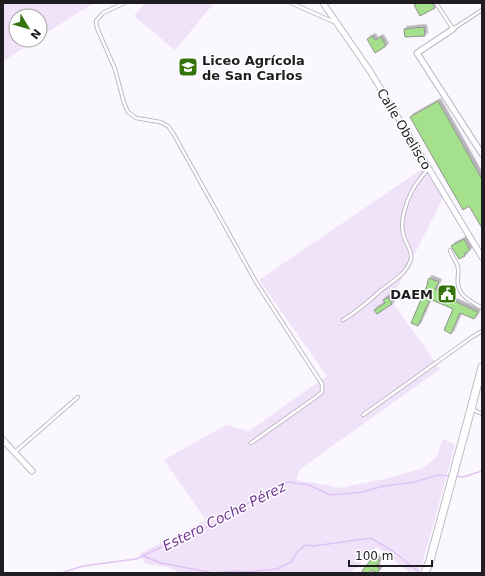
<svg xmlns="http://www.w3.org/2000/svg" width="485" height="576" font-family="'DejaVu Sans',sans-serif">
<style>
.green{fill:#efe2f9}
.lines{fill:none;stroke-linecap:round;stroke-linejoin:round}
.stream{stroke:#e1c3f6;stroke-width:1.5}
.building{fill:#a5e08d;stroke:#8d948a;filter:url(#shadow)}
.service-casing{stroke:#c0bac5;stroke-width:4.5}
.minor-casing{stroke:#c0bac5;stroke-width:7}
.secondary-casing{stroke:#c0bac5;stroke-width:9}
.service{stroke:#fff;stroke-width:2.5}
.minor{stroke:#fff;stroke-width:5}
.secondary{stroke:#fff;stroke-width:7}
.labels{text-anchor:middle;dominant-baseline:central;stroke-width:3;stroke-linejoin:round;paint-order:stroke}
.poi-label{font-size:13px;font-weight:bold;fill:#1f1d21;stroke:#fff;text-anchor:start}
.street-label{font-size:13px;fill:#1f1d21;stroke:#fff}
.water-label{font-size:14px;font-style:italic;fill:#713494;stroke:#fff}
</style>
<defs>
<filter id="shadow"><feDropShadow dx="2.5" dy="-2.5" stdDeviation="0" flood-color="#0004"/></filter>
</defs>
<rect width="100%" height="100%" fill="#fbf7fe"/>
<g class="green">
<polygon points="3,3 91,3 92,4 40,37 40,16 16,16 16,40 36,40 5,60 3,57"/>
<polygon points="145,3 214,3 175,50 134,16"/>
<polygon points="425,167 443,198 391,300 440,369 300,469 296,480 326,485 339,488 385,479 423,468 437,456 443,439 455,445 428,543 419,573 410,573 377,547 351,573 180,573 167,567 146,564 139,554 206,520 164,460 226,425 249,431 327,376 259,280"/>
</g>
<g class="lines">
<g class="stream">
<polyline points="455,476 463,477 482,471"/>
<polyline points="143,556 161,563 214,573 235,571 246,572 277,569 291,562 297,552 305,545 314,546 371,538 394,552 420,573"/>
<polyline points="61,573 83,566 136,559 183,537 209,526 280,484 288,482 309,485 330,495 363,492 383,486 415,482 438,475 451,476"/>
</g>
</g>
<g class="building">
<polygon points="418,3 432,3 435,8 420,16 414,5"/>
<polygon points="424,27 425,36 405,37 404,29"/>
<polygon points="373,36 375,40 381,37 386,46 375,53 367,39"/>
<polygon points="438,101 482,179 482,228 469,206 463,210 410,117"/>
<polygon points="464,239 470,250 464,254 465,256 459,259 451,246"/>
<polygon points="429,278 439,282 435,289 440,291 439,294 478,312 474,319 460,313 451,334 444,330 453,309 430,299 418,326 411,323 428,283 427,283"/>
<polygon points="388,297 392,304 377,314 374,310 385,303 383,300"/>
<polygon points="374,556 380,561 376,566 380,569 377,573 372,570 370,573 364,573 362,571"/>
</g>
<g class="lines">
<g class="service-casing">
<g id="service">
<polyline points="124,3 103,13 96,21 97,28 115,69 124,103 128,112 136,118 160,122 168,126 173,133 256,282 322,384 322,392 316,397 251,443"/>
<polyline points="291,3 334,22"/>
<polyline points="436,3 453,29 482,10"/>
<path d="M450,250c1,6 7,11 8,18 1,5 -1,10 0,16 1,12 14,18 24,24"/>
<path d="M343,320c13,-8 25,-18 36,-28 12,-10 27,-17 32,-33 2,-8 -7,-18 -8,-26 -3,-12 3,-31 9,-42 4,-8 10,-15 16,-22"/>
<polyline points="472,409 482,414"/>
<polyline points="363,415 472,337 482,331"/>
<polyline points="15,452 78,397"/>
</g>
</g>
<g class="minor-casing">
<g id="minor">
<polyline points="323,3 370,71 482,257"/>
<polyline points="453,29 417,53 482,154"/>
<polyline points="3,440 32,471"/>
</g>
</g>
<g class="secondary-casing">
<polyline id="secondary" points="425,573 430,560 471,409 482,367"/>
</g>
<use href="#service" class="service"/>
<use href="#minor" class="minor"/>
<use href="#secondary" class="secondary"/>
</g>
<defs>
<g id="school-square" transform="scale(1)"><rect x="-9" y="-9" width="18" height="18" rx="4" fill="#34730b" stroke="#fff"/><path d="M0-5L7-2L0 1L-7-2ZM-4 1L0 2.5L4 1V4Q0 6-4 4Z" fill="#fff"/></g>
<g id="civic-square" transform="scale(1)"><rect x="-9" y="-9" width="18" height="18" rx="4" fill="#34730b" stroke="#fff"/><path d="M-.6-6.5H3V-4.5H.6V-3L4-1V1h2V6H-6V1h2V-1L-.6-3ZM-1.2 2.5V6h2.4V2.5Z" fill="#fff"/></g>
</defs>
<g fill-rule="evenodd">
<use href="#school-square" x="188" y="67"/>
<use href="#civic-square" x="447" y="294"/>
</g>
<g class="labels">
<g class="poi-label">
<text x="202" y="60">Liceo Agrícola<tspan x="202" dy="15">de San Carlos</tspan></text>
<text x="433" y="294" text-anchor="end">DAEM</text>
</g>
<g class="street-label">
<text transform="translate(404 129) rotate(59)">Calle Obelisco</text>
</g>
<g class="water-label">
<text transform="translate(224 516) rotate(-27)">Estero Coche Pérez</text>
</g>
</g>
<rect width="485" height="576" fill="none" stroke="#1f1d21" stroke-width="8"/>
<g transform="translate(28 28) rotate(128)"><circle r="19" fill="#ffffff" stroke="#a5a5a6"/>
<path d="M0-3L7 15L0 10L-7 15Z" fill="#34730b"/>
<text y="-6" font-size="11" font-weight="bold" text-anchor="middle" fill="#1f1d21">N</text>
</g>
<path d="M349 560v6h83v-6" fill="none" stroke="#1f1d21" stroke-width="2"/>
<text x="355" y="560" font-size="12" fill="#1f1d21" stroke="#ffffff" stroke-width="3" paint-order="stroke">100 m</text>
</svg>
